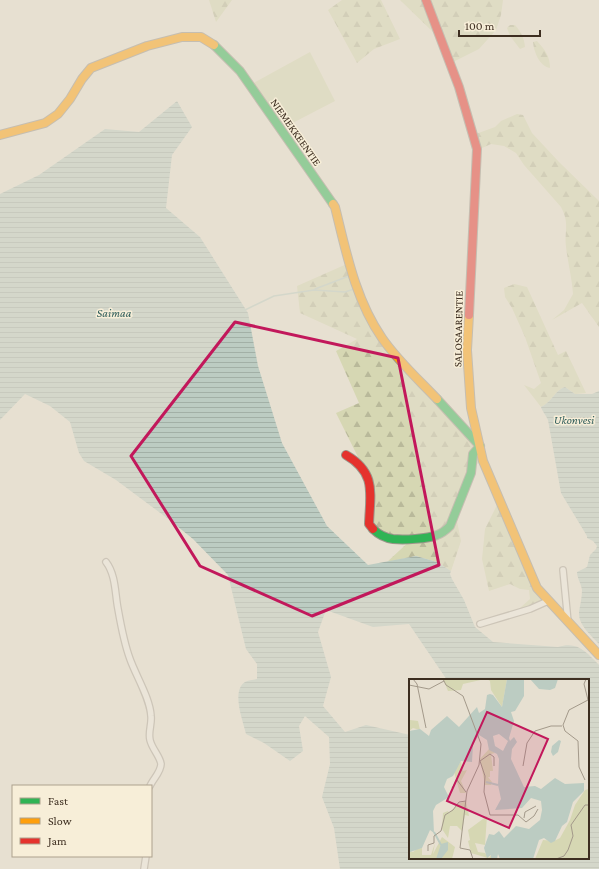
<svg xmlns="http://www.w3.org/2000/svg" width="599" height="869" font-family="'Crimson Pro',serif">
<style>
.green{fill:#d6d7b3}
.forest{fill:url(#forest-firs)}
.water{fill:url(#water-rules);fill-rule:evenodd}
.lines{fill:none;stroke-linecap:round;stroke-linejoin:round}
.stream{stroke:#bcccc2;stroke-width:1.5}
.street-casing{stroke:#ada599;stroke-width:8}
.fast-casing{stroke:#9c958a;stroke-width:10}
.slow-casing{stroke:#9c958a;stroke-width:10}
.jam-casing{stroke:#9c958a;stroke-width:10}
.street{stroke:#efebe3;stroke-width:5.5}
.fast{stroke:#30b455;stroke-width:8}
.slow{stroke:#ff9f0a;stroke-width:8}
.jam{stroke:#e5322d;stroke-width:8}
.marked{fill:none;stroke:#c2185b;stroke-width:3;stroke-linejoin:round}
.labels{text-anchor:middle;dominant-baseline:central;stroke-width:3;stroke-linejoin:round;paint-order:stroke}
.street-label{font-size:11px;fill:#3d2e20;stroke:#f7eed8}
.water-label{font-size:12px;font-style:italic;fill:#2f5d5a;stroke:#f7eed8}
.inset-river{fill:none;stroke:#bcccc2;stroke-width:2}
.inset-road{fill:none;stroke:#a3998a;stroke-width:1}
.view{fill:#c2185b;fill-opacity:0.15;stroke:#c2185b;stroke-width:2}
.inset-edge{fill:none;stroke:#3d2e20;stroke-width:2}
</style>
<defs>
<pattern id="forest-firs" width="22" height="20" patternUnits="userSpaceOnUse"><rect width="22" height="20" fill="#d6d7b3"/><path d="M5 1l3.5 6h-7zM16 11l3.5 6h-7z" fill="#b9b99a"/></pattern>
<pattern id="water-rules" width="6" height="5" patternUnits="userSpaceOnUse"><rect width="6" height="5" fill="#bcccc2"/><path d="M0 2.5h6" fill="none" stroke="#a2b0a6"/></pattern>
</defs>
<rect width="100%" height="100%" fill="#e7e0d1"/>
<polygon class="green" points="310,52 335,101 281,129 250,85"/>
<g class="forest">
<polygon points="209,0 232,0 216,22"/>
<polygon points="342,0 381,0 400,39 374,49 357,63 328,10"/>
<polygon points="400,0 503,0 501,15 496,30 479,49 447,65 434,33"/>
<path d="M510,25h5c6,7 9,12 10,22l-5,2 -10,-13 -3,-8z"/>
<path d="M537,41c8,9 13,15 13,27 -11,-2 -16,-16 -17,-26z"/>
<path d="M517,114l6,1 9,18 27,29 40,39v126l-17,-24 -30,17 12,-10 9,-16c-1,-15 -5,-31 -7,-47 -2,-16 4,-23 -5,-40l-37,-42 -8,-12 -12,-7 -13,-2 -9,4 -5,1 -4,-14 22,-8 6,-6z"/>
<polygon points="349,263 381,337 480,446 483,461 477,464 474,468 468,491 457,521 461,541 451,571 437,562 416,556 387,562 413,538 392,539 369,524 366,473 336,413 359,403 336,351 357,339 300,313 297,286"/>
<path d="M514,284l13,3 31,68 8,-4 20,42 -11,1 -10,-7c-10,3 -14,16 -24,20l-17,-22 10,4 7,-6 -16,-46 -13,-29 -7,-11 -1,-9z"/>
<polygon points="499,501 543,603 511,616 530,599 529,590 520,589 510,584 489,591 482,559 485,529"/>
</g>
<g class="water">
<path d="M177,101l15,26 -20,28 -6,53 34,29 48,76 10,53 24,77 45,83 41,39 48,-9 21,6 14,9 -1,3 2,5 12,21 11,27 18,15 65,5c20,-6 28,5 41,18v204h-259l-6,-41 -12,-31 8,-33 -1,-27 -24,-21 -6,10 4,25 -13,10 -26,-18 -18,-9c-3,-13 -15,-43 -1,-52 3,-2 9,-2 12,-3v-15l-11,-15 -18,-74 -35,-36 -26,-21 -51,-38 -32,-19 -5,-8 -9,-31 -20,-16 -25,-12 -25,26v-226l39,-19 66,-46 34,3zM326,610l47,17 36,-3 38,56h141v178h-178v-123l-44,-10 -21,7 -22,-26 8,-29 -13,-45z"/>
<path d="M565,387l10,7h17l7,-3v253c-8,-9 -21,-19 -20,-32 1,-7 3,-14 3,-22 -1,-7 -5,-12 -5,-18l10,-5 3,-12 6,-6 1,-3 -4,-5 -6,-3v-2l-26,-43 -13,-73c-2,-5 -6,-9 -7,-13 10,-4 14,-17 24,-20z"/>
</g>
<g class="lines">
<g class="stream">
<polyline points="315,289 349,276"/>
<polyline points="245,310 274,296 314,290 345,292 354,289"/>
</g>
<g class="street-casing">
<g id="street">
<path d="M106,562c10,13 9,32 12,47 3,17 6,34 12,50 6,17 20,39 21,57 1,8 -3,16 -1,24 2,9 10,16 11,24 0,8 -8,15 -11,22"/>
<polyline points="563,570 568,622"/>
<polyline points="480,624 530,609 548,601"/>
<polyline points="144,869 146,856"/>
</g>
</g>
<g class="fast-casing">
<g id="fast">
<polyline points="214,45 240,71 333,204"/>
<path d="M373,529c5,5 12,9 20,10 11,1 34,0 44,-4 6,-2 9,-5 13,-9l21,-53 2,-19 7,-8 -43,-47"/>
</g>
</g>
<g class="slow-casing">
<g id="slow">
<polyline points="0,135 45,123 58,114 70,99 82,79 91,68 147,46 182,37 201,37 214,45"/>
<path d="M333,204l2,3c11,44 20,92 47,131 15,22 36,41 55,61"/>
<polyline points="469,315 467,350 471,408 483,461 537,588 599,655"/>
</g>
</g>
<g class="jam-casing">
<g id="jam">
<polyline points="426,0 459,87 477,149 469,315"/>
<path d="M346,455c31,18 24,39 23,69l4,5"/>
</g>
</g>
<use href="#street" class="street"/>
<use href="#fast" class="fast"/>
<use href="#slow" class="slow"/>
<use href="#jam" class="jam"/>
</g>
<path d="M0 0H599V869H0ZM235,322l163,36 41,207 -127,51 -112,-50 -69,-110z" fill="#e7e0d1" fill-opacity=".55" fill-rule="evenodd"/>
<path class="marked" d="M235,322l163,36 41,207 -127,51 -112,-50 -69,-110z"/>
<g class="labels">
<g class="street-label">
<text transform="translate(296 132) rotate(55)">NIEMEKKEENTIE</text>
<text transform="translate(458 329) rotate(-89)">SALOSAARENTIE</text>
</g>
<g class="water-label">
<text x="114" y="313">Saimaa</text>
<text x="574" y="420">Ukonvesi</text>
</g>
</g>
<g transform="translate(409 679)">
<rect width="180" height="180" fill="#e7e0d1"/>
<path d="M1,41l8,1 2,9 -7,-2 -4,3z" fill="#d6d7b3"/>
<path d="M34,0h42l-22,5 -2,6 -13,1zM78,0h20l-5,28 -11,-17 -1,-9zM80,70l6,4 -4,1 2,17h-3v6h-2l4,5 -1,3h-6l-5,-26zM52,82l2,10 4,-1 -6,11 5,12h-6l-6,-21zM180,110v70h-54l8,-19 11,1 6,-3 10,-18 5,-15 10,-15zM57,122l3,15 -4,-1 -3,16 -5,-5h-7l-2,12 -6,-9 1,-16 5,-2 1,2 9,-9zM78,137l-2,29 -10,-2 3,9 7,1 4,5 2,-3v4l-20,-6 -3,-12 2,-1 -2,-10zM33,158l13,10 -3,12h-43v-8l4,1 4,-3 5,-1v7h9l4,-12 -2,11z" fill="#d6d7b3"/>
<path d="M98,0h51l-3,9 -5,2 -11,-1 -9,-10 -6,1v16l-9,15 -4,1 3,9 -5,17 1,3 4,-4 3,5 -5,7 -1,10 13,28 11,-1 6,3 14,-11 10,6 19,-1v8l-11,11 -6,20 -5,4 -7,15 -4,2 -7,-5 -5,2 -6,19h-33l-2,-5 -1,5h-6v-4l-4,3 -3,-10 5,-14 5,1 5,-4 5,7 12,-12 13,3 11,-9 2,-10 -1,-9 -10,-3 -9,10 -27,2 6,-11 -3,-14 1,-26 -2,-5 -8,-4 -2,-10 -8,-5 -6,10 -1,17 -11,-1 -8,15 -6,3 -3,8 5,10 -13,8 -3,6 1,22 -4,-3 -8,18 -12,4 -1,-121 11,-2 9,7 2,-6 16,-14 12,11 18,-20 2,6 6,-4 2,-14 3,-1 3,1 9,12zM90,55l9,7 -5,10 -8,-5 -2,-10zM150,61l2,1 -3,11 -5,4 -2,-4 1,-6zM39,163v8l-7,9h-5l5,-15z" fill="#bcccc2" fill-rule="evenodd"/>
<path class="inset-river" d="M77,103l12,3M25,153l7,13"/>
<path class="inset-road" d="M4,0l4,5 9,44M34,0l3,6 17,11 18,48 -2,21 -12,26 -7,57 10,2 3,9M0,6l20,4 15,-8M85,87v-9l-4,-3 -10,7 5,15 -1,16 6,23h28l8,7 8,-6 4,-7M114,87l4,-23 8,-12 16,-5h11M176,101l-6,-13 -1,-26 -13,-10 -2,-6 6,-15 19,-10 -4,-16 2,-5M43,109l5,-8 9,12M115,139l1,-6 11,-6M19,172v-6l6,-2v-7l7,-5 4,-16 8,-5 6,-8 7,-1M147,180l8,-3 4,-6 5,-14 -2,-11 14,-20h4"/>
<path class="view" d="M78,33l61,27 -39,89 -62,-27z"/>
<rect width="180" height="180" class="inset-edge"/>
</g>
<rect x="12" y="785" width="140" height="72" fill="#f7eed8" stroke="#ada18e"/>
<rect x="20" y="798" width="20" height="6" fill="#30b455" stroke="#ada18e"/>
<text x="48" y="805" font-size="12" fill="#3d2e20">Fast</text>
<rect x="20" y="818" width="20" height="6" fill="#ff9f0a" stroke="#ada18e"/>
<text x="48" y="825" font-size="12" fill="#3d2e20">Slow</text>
<rect x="20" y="838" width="20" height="6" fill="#e5322d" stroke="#ada18e"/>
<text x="48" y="845" font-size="12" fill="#3d2e20">Jam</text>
<path d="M459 30v6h81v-6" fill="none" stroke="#3d2e20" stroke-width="2"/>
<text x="465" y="30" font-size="12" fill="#3d2e20" stroke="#f7eed8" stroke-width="3" paint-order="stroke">100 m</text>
</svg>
